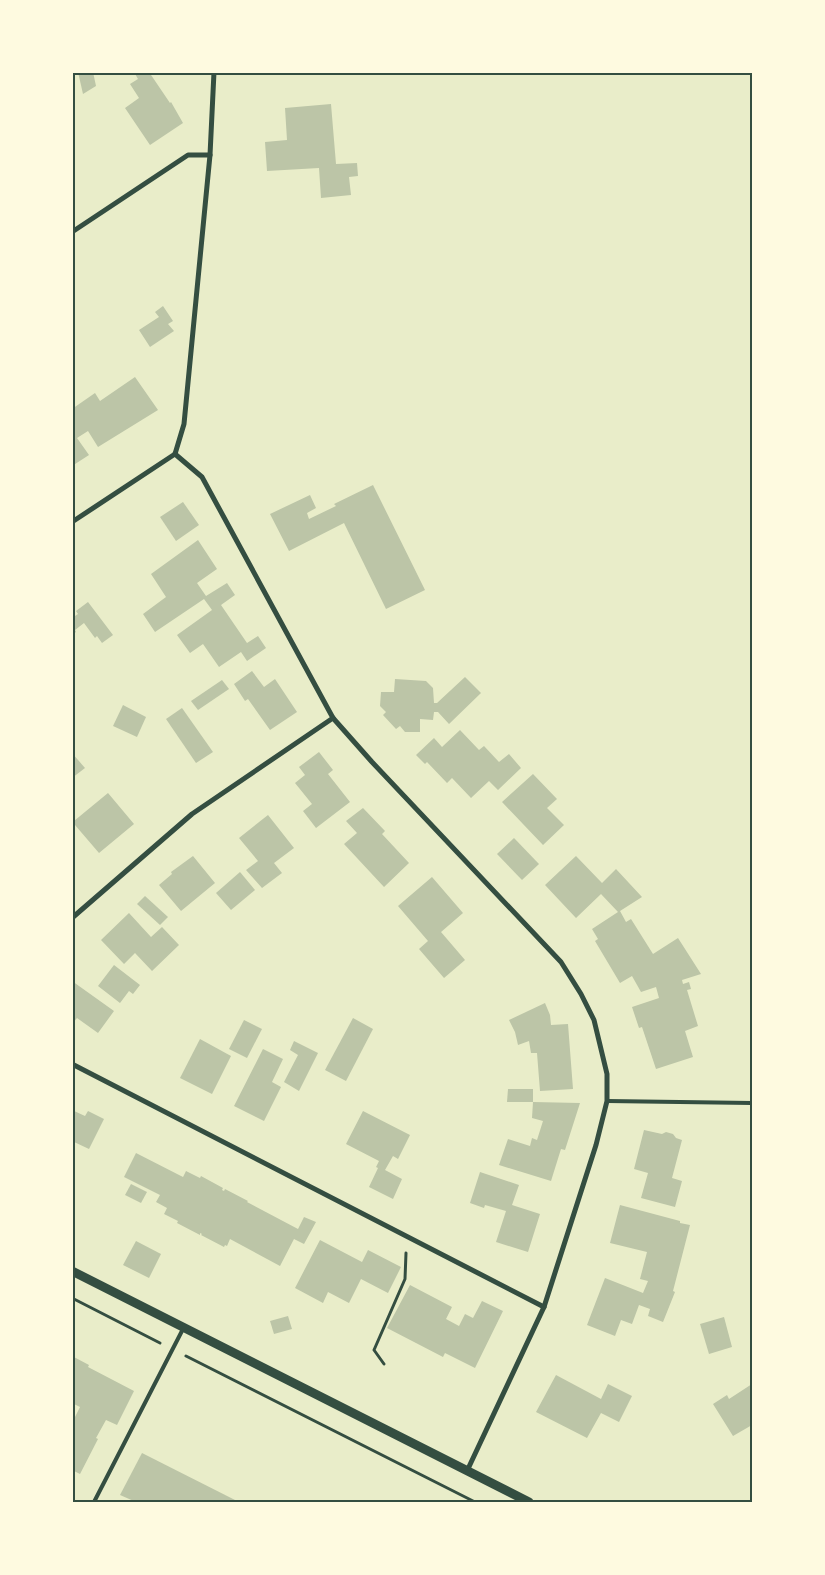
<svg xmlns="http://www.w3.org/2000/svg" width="825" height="1575" font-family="'Exo 2',sans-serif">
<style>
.building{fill:#bcc5a7}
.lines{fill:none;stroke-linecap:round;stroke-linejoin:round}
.path{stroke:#344e41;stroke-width:3}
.service{stroke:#344e41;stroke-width:4}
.minor{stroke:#344e41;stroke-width:5}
.tertiary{stroke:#344e41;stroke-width:9}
.neatline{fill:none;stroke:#344e41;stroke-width:2}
</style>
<rect width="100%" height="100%" fill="#e9edc9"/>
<g class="building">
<polygon points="78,72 93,72 96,86 83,94"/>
<polygon points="134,72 149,72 170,103 171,102 183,123 150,145 125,108 139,98 130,84 138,79"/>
<polygon points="331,104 336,164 357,163 358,176 349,177 351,195 321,198 319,168 267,171 265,142 287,140 285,108"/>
<polygon points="163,306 173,321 168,324 174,331 150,347 139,330 159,317 155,312"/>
<polygon points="135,377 158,410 98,447 88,431 77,438 89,455 72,466 72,409 95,393 100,401"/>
<polygon points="373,485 425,590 386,609 344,523 289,551 270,514 310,495 316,508 307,513 309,519 336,506 334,504"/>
<polygon points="183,502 199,525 176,541 160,517"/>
<polygon points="198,540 217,569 197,583 206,596 227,583 235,595 221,605 247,643 258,636 266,648 247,661 241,652 219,667 203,644 190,653 177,635 212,610 204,599 155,632 143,614 166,597 151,574"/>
<polygon points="88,602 113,635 102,643 97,636 95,638 84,623 75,630 76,632 72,635 72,618 78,614 76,611"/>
<polygon points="252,671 264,687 275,679 297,712 270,730 248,699 245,701 234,684"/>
<polygon points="465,677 481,693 449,724 438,712 434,712 433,720 420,719 420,732 405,732 400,726 396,729 383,715 386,712 380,706 381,692 394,692 395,679 426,681 433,688 434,703 437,703"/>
<polygon points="222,680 229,689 198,710 191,701"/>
<polygon points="123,705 146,717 137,737 113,726"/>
<polygon points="182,708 213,752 196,763 166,719"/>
<polygon points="460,730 479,750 484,746 499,762 509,754 521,768 498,790 489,781 471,798 452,778 447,783 427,762 425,764 416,755 434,738 442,747"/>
<polygon points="319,752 333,770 328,774 350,802 316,828 303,811 312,804 295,783 305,775 299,767"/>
<polygon points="72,753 85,768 72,778"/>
<polygon points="533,774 557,799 547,808 564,825 543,845 502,802"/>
<polygon points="108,793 134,824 99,853 75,825 72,827 72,819 74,821"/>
<polygon points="363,808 385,831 382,834 409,863 384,887 344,844 357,833 346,821"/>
<polygon points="268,815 294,848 274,863 282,873 262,888 246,870 258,861 239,838"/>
<polygon points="514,838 539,864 522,880 497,854"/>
<polygon points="193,856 215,883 181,911 159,885 172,874 171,872"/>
<polygon points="576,856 602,883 616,869 642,897 620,911 626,922 631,919 653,954 678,938 701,974 682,980 683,984 689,982 691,989 687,990 698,1026 685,1031 693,1057 656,1069 642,1027 639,1028 632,1007 659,998 656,987 641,992 632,976 620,983 595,941 598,939 592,929 618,912 601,894 576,918 545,885"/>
<polygon points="240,872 255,890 231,910 216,893"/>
<polygon points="432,877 463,913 441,932 465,960 444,978 419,949 428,941 398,906"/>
<polygon points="145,896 168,917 160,925 137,904"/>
<polygon points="129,913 151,937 162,927 179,945 152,971 135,953 124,964 101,940"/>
<polygon points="114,965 140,985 133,994 129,991 120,1003 98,986"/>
<polygon points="72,981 114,1011 98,1033 77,1018 72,1024"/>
<polygon points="545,1003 550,1015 551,1025 568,1024 573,1089 540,1091 537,1053 531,1053 529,1041 518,1045 515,1032 509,1020"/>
<polygon points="353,1018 373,1029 346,1081 325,1070"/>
<polygon points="244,1020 262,1029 247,1058 229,1049"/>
<polygon points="200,1039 231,1056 212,1094 180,1078"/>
<polygon points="294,1041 318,1053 299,1091 284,1082 298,1055 290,1050"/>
<polygon points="263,1049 283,1059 272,1082 281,1087 264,1121 234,1106"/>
<polygon points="508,1089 533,1089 533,1102 507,1102"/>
<polygon points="533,1102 580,1103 565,1150 561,1149 551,1181 499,1165 508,1139 530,1146 532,1138 537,1140 543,1121 532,1118"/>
<polygon points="72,1110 85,1116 88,1111 104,1119 89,1149 72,1141"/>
<polygon points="363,1111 410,1135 398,1159 393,1156 385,1170 402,1179 393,1199 369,1187 378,1168 376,1167 379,1161 346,1144"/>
<polygon points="644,1130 662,1134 666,1132 673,1134 676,1138 682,1140 672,1178 682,1181 675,1207 641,1198 648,1173 634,1169"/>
<polygon points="136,1153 183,1177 186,1171 200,1178 201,1176 223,1188 222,1190 224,1191 225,1189 248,1201 247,1202 298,1229 304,1217 316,1222 304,1244 294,1239 280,1266 230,1239 227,1246 225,1245 224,1247 201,1235 202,1234 200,1233 200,1235 177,1223 178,1221 164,1214 167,1208 156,1202 160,1195 124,1177"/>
<polygon points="480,1172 519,1185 512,1205 540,1214 528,1252 496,1242 506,1211 485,1205 484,1208 470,1203"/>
<polygon points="131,1184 147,1192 141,1203 125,1195"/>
<polygon points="620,1205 680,1221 680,1223 690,1225 673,1291 675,1292 663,1322 648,1316 650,1309 639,1305 632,1324 621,1320 615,1336 587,1325 605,1278 643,1293 648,1281 640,1279 647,1252 610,1243"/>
<polygon points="320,1240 362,1262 368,1250 401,1267 388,1293 361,1279 349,1303 328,1292 323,1303 295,1288"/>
<polygon points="136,1241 161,1254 149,1278 123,1265"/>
<polygon points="410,1285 452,1307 446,1319 459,1326 465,1314 473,1318 482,1301 503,1311 475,1368 445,1353 443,1357 387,1328"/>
<polygon points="288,1316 292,1329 274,1334 270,1321"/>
<polygon points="724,1317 732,1347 709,1354 700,1324"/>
<polygon points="72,1356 89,1365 88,1367 134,1391 117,1425 106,1420 96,1438 98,1439 80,1474 72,1470 72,1419 74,1419 80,1407 72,1403"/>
<polygon points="556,1375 601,1399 608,1384 632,1396 619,1422 601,1413 587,1438 536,1412"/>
<polygon points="752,1384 752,1425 733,1436 713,1404 727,1395 729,1399"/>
<polygon points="142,1453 239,1502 136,1502 120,1495"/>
</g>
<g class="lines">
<g class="path">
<polyline points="72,1298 160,1343"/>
<polyline points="186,1356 475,1502"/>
<polyline points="384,1364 374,1350 405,1279 406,1253"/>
</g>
<g class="service">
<polyline points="607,1101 752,1103"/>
<polyline points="94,1502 184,1327"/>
</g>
<g class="minor">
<polyline points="72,232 188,155 210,155"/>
<polyline points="175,454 202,477 333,718 372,762 561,962 581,994 594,1020 607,1074 607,1101 596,1145 544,1307 467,1471"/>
<polyline points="175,454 184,424 210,155 214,72"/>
<polyline points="72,522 175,454"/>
<polyline points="72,918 192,814 333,718"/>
<polyline points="72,1064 544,1307"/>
</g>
<polyline class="tertiary" points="72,1271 529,1502"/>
</g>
<rect width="825" height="1575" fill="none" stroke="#fefae0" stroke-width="148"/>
<rect x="74" y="74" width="677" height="1427" class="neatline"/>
</svg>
